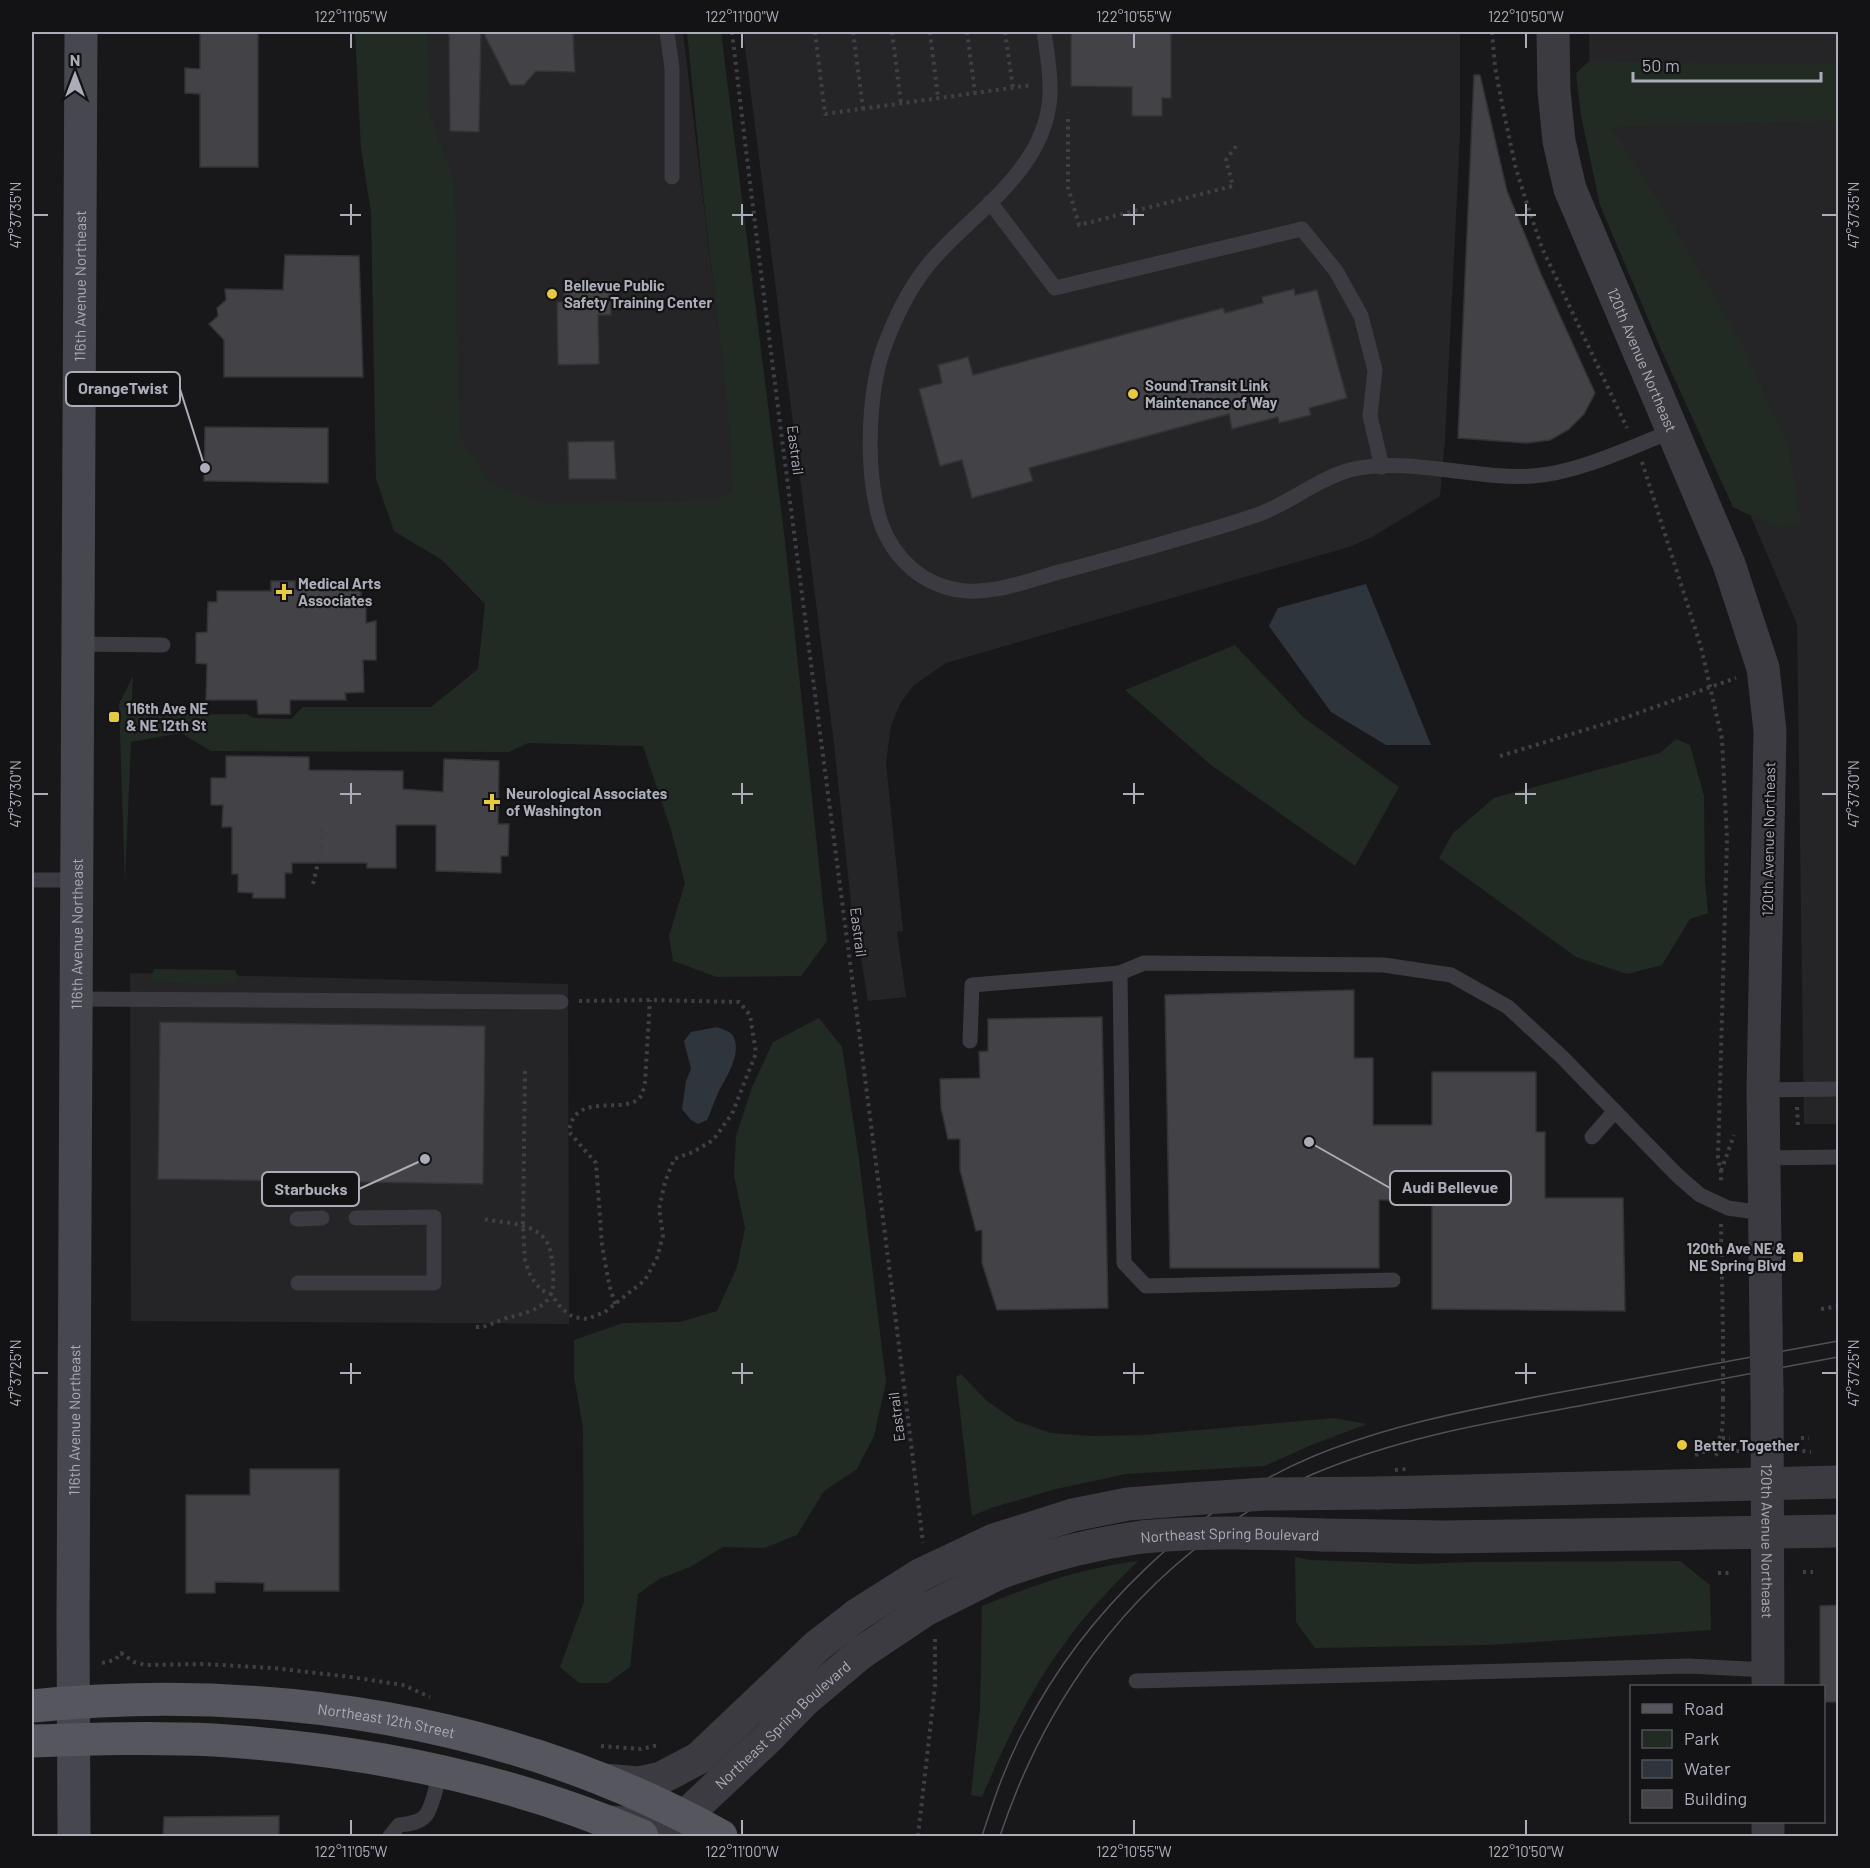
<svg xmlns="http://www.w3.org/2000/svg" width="1870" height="1868" font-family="Barlow,sans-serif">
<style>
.built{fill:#252427}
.green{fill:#222a24}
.water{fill:#2f353d}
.building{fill:#434247;stroke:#333236;stroke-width:1.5}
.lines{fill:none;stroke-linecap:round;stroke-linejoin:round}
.path{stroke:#3f4046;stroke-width:4;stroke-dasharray:3 4.5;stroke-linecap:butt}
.service{stroke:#3b3b41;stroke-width:15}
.tertiary{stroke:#3b3b41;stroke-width:33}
.secondary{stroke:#47484f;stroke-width:33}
.primary{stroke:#55565e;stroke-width:33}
.tram{stroke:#505158;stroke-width:1.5}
.path-bridge{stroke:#3f4046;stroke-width:4;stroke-dasharray:3 4.5;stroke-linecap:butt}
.tertiary-bridge{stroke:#3b3b41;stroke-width:33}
.ticks{fill:none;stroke:#abadb9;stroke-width:2}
.poi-dot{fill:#e8c942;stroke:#131315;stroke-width:2}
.labels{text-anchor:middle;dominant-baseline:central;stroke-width:4.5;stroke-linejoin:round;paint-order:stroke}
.poi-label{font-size:15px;font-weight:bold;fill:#abadb9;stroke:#131315;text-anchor:start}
.street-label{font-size:15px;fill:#abadb9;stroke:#131315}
.leader{fill:none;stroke:#abadb9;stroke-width:2}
.callout-dot{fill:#abadb9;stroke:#131315;stroke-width:2}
.callout{fill:#131315;stroke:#abadb9;stroke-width:2}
.callout-label{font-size:16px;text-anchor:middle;font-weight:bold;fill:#abadb9}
.neatline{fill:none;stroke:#abadb9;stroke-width:2}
.ticks-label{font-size:15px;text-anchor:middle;fill:#abadb9}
</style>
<rect width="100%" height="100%" fill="#18181a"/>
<g class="built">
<polygon points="388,32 683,32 740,507 392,511"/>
<polygon points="743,32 1460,32 1460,134 1445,440 1440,496 1372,537 1349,547 946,663 914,685 901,702 891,725 886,763 903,931 897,932 906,997 868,1001 856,927 853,922 834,744"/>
<polygon points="1589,32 1838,32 1838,1124 1804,1124 1797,624 1590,141"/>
<polygon points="130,973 568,984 569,1324 131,1321"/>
</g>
<g class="green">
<polygon points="355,32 427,32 429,111 455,183 459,435 490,483 543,503 713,501 733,490 727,403 702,185 687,32 721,32 785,541 827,941 801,976 717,977 673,961 669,936 685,883 671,830 643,746 528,743 509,752 211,751 181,733 131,742 125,883 119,704 133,676 131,715 246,714 254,718 291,719 303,707 431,707 478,669 485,604 442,560 394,531 376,479 371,212 361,149"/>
<polygon points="1589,61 1838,64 1838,121 1611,127 1659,202 1742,343 1789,448 1801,523 1777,528 1733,507 1660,347 1600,205 1581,116 1576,73"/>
<polygon points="1235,645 1303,717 1399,787 1355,866 1211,765 1125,690"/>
<polygon points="1676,739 1690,745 1704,796 1705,882 1708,913 1690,919 1662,965 1627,974 1576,957 1439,858 1453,833 1494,798 1660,753"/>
<polygon points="154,969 235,970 240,981 216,985 149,981"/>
<polygon points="819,1018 842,1047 859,1159 886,1382 874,1436 857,1469 824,1491 797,1535 764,1548 723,1547 690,1567 659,1579 638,1594 630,1667 608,1683 579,1683 560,1667 584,1602 583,1427 574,1377 574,1340 623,1323 680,1322 717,1311 737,1267 745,1228 734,1175 736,1136 752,1087 773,1042"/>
<polygon points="961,1374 987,1401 1016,1421 1051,1433 1090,1436 1143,1435 1334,1418 1367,1424 1309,1446 1265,1466 1126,1474 1056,1489 991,1508 972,1516 956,1377"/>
<polygon points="1295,1557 1311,1560 1415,1564 1474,1562 1680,1561 1710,1585 1711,1630 1489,1645 1315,1648 1296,1622"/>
<path d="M1138,1561c-26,26 -52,52 -73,82 -35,47 -60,100 -83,154l-11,-2 9,-86 2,-103c51,-21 101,-38 156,-45z"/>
</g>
<g class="water">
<polygon points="1366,584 1431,745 1386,745 1331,712 1269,626 1278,608"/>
<path d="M717,1027c5,2 13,4 16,9 10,17 -8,43 -15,57 -4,9 -7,18 -11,27l-9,4 -7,-4 -9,-11 4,-28 5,-12 -7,-28 7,-9z"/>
</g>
<g class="building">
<polygon points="200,32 258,32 258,167 200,167 200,94 185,93 185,68 200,69"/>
<polygon points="449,32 481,32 479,132 450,131"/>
<polygon points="483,32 573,32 575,72 536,71 524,85 510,85"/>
<polygon points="1071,32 1171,32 1171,98 1162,98 1162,116 1132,116 1132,87 1071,86"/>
<polygon points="1474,75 1480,75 1507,191 1541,274 1595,393 1584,414 1568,430 1550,440 1527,443 1458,438"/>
<polygon points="285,255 359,256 363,377 224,377 224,340 209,324 218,316 217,308 226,300 225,289 283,290"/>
<polygon points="564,281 611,281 611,315 598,315 599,364 558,365 557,302 564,302"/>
<polygon points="1294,289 1295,295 1317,290 1347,398 1309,408 1311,415 1279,423 1278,417 1232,429 1229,414 1029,468 1033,481 972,498 962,460 940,466 919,389 942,383 938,365 968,357 973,375 1223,308 1225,313 1263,303 1262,297"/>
<polygon points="205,427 328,428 328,483 204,481"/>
<polygon points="614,441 616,479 569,479 568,442"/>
<polygon points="271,581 295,581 295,589 361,591 361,604 366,604 366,623 376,621 376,660 363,660 364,692 345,693 346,700 290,700 290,714 258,714 257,700 206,700 207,664 196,663 196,633 207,632 208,602 217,602 217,591 271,591"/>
<polygon points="226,756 309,757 309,770 403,771 403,789 443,792 444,759 499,761 498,824 509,824 508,856 501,856 501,873 436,871 436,825 396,825 396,868 367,868 367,863 292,863 292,873 285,873 285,898 253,898 253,893 238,892 238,874 232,874 232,827 222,827 223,805 211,805 211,778 226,778"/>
<polygon points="1354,990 1354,1058 1373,1058 1373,1125 1432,1125 1432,1072 1536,1072 1536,1132 1545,1132 1545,1198 1623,1198 1625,1311 1432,1309 1432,1200 1379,1200 1379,1268 1170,1268 1165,995"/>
<polygon points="1102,1017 1108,1308 997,1310 982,1263 982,1230 976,1231 960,1170 960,1139 948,1139 941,1108 940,1079 980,1078 979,1052 988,1051 988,1019"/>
<polygon points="160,1022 485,1026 483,1184 158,1179"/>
<polygon points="250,1469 339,1469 339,1591 264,1591 264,1583 215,1582 215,1593 186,1593 186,1495 250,1495"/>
<polygon points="1839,1605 1839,1702 1824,1702 1824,1686 1820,1686 1820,1606"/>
<polygon points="279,1816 279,1836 163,1836 164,1817"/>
</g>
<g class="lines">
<g class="path">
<path d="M732,32c59,504 131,1006 191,1511"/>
<polyline points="815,32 825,114 1032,85"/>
<polyline points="853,32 863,109"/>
<polyline points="892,32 901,103"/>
<polyline points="930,32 938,98"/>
<polyline points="967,32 975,93"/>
<polyline points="1005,32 1013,88"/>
<polyline points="1492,32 1495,67 1503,109 1516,169 1528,207 1542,248 1627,428"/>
<polyline points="1068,119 1068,187 1079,225 1233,186 1226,160 1237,145"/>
<polyline points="1642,462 1701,647 1722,739 1727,839 1718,1158 1721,1171 1721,1184"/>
<polyline points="1500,756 1627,717 1736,678"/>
<polyline points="313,884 321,850 321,825"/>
<polyline points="525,1071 523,1225 525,1261 531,1277 541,1290 551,1294 562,1309 573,1317 587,1319 605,1312 645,1280 657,1258 663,1235 659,1209 665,1182 674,1159 693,1152 713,1140 732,1114 756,1053 750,1015 739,1002 650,1000 578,1001"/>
<polyline points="1797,1107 1798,1127"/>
<polyline points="1721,1171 1734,1135"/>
<polyline points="1721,1224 1723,1335"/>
<path d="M615,1304l-6,-20 -7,-39 -6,-82 -27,-31c5,-43 57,-15 72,-36 2,-3 3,-10 4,-14l5,-82"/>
<polyline points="1821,1309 1838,1306"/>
<path d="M476,1327c11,1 20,-6 31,-9 14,-4 37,-8 44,-24 4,-8 2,-24 1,-33 -1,-9 -3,-19 -10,-25 -15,-14 -40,-13 -58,-17"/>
<polyline points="1722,1438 1730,1438"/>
<polyline points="1801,1438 1809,1438"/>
<polyline points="1795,1450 1811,1452"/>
<path d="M1695,1455c33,-10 27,-27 28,-56"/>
<polyline points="1715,1455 1722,1451 1739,1451"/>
<polyline points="1803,1572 1813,1572"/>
<polyline points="1718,1573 1730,1573"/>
<polyline points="102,1663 115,1660 121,1653 134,1662 146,1665 204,1664 273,1668 351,1677 403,1685 430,1697"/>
<polyline points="601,1746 641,1749 659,1745"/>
<polyline points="918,1836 935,1686 935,1636"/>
</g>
<g class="service">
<polyline points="667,32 672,68 672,177"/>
<path d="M1044,32c3,20 7,42 6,63 -4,73 -71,113 -115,162 -21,23 -38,56 -49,85 -18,45 -20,120 -9,167 8,37 34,69 72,79 36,10 75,-6 110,-16 32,-8 63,-17 95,-26 36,-11 73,-20 108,-33 30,-12 56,-34 88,-43 57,-14 125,10 183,6 46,-3 97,-29 140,-45"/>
<polyline points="990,202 1055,288 1302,229 1336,271 1361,316 1375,370 1370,416 1382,467"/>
<polyline points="78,644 163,645"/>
<polyline points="32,880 77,880"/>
<polyline points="76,999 561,1002"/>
<polyline points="970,1041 972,985 1120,973"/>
<polyline points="1763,1090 1838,1089"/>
<polyline points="1592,1137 1615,1111"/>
<polyline points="1763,1158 1838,1157"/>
<polyline points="297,1219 322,1218"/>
<polyline points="1393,1280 1146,1286 1124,1263 1120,973 1144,963 1384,965 1451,975 1508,1007 1562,1057 1678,1176 1700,1195 1728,1208 1763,1213"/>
<polyline points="298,1283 434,1283 434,1217 356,1218"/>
<polyline points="1136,1681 1689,1666 1768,1670"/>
<path d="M390,1836l9,-11c9,-1 21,-2 27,-10 7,-9 11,-32 14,-43"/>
</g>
<g class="tertiary">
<path id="s1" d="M1553,32l1,59 5,50 11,48 159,375 34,104 7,63 -7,359 3,237"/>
<path id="s2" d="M1767,1391l1,295"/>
<polyline points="1378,1493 1838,1482"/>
<polyline points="1323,1535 1444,1537 1838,1531"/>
<polyline points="994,1540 1073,1515 1128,1504 1190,1499"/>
<path d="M997,1574c47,-18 95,-30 145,-37"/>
<polyline points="604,1780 638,1783 661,1778 699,1758 817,1646 857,1615"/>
<path id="s3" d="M610,1822l41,3 34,-9 83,-78 36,-37 57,-48"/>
<polyline points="1768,1822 1768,1836"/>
</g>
<path class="secondary" id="s4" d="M74,1836l-1,-215 8,-1589"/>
<g class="primary">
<path id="s5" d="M32,1706c236,-23 480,13 689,130"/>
<path d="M32,1741c60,-2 121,-4 182,-1 146,9 294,38 428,96"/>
</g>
<g class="tram">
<path d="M982,1836c12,-37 24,-73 43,-108 59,-115 169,-222 289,-272 78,-32 160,-47 242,-63 94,-18 188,-35 282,-52"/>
<path d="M1000,1836c44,-132 123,-244 241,-320 23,-15 47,-31 72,-42 87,-37 178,-52 271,-69 85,-16 170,-32 254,-48"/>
</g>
<g class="path-bridge">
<polyline points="1723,1399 1723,1335"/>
<polyline points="1395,1470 1407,1469"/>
</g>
<g class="tertiary-bridge">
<polyline points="1766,1327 1767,1391"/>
<polyline points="1190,1499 1265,1494 1378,1493"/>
<path id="s6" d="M1142,1537c61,-6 120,-4 181,-2"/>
<polyline points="857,1615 920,1575 994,1540"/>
<polyline points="861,1653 925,1610 997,1574"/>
</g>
</g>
<path class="ticks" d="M351,33v15M742,33v15M1134,33v15M1526,33v15M351,204v21M742,204v21M1134,204v21M1526,204v21M33,215h15M340,215h21M732,215h21M1123,215h21M1515,215h21M1822,215h15M351,783v21M742,783v21M1134,783v21M1526,783v21M33,794h15M340,794h21M732,794h21M1123,794h21M1515,794h21M1822,794h15M351,1363v21M742,1363v21M1134,1363v21M1526,1363v21M33,1373h15M340,1373h21M732,1373h21M1123,1373h21M1515,1373h21M1822,1373h15M351,1820v15M742,1820v15M1134,1820v15M1526,1820v15"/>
<g class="poi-dot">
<circle cx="552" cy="294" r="6"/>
<circle cx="1133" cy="394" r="6"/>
<path d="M281 583h6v6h6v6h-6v6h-6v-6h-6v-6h6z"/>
<rect x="108" y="711" width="12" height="12" rx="3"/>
<path d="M489 793h6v6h6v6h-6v6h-6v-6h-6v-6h6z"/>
<rect x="1792" y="1251" width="12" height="12" rx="3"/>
<circle cx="1682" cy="1445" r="6"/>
</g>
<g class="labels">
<g class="poi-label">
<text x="564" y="285">Bellevue Public<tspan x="564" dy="17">Safety Training Center</tspan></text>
<text x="1145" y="385">Sound Transit Link<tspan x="1145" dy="17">Maintenance of Way</tspan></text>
<text x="298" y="583">Medical Arts<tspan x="298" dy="17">Associates</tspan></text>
<text x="126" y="708">116th Ave NE<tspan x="126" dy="17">&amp; NE 12th St</tspan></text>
<text x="506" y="793">Neurological Associates<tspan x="506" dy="17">of Washington</tspan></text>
<text x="1786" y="1248" text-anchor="end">120th Ave NE &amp;<tspan x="1786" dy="17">NE Spring Blvd</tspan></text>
<text x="1694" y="1445">Better Together</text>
</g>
<g class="street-label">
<text stroke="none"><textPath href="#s4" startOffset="1550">116th Avenue Northeast</textPath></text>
<text stroke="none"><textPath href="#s1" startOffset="344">120th Avenue Northeast</textPath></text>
<text transform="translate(796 450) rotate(83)">Eastrail</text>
<text transform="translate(1768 839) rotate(-89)">120th Avenue Northeast</text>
<text transform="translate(859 932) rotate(83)">Eastrail</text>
<text stroke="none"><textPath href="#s4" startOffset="902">116th Avenue Northeast</textPath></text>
<text transform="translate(896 1417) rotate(-97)">Eastrail</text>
<text stroke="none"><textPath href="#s4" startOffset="416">116th Avenue Northeast</textPath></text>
<text stroke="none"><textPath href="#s6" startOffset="88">Northeast Spring Boulevard</textPath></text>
<text stroke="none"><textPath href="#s2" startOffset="150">120th Avenue Northeast</textPath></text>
<text stroke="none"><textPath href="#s5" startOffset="356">Northeast 12th Street</textPath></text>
<text stroke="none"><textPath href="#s3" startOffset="210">Northeast Spring Boulevard</textPath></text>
</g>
</g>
<path class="leader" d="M205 468L180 389M1309 1142L1390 1188M425 1159L359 1189"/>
<g class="callout-dot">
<circle cx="205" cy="468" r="6"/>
<circle cx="1309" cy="1142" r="6"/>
<circle cx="425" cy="1159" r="6"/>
</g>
<g class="callout">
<rect x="66" y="372" width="114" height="34" rx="6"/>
<rect x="1390" y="1171" width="121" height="34" rx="6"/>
<rect x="262" y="1172" width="97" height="34" rx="6"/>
</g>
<g class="callout-label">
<text x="123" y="394">OrangeTwist</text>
<text x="1450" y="1193">Audi Bellevue</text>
<text x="311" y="1195">Starbucks</text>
</g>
<rect width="1870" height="1868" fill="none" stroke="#131315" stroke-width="66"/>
<rect x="1630" y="1685" width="195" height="138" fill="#131315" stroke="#505157" stroke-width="1.5"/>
<rect x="1642" y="1704" width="30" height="9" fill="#55565e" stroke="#505157" stroke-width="1.5"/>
<text x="1684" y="1715" font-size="18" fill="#abadb9">Road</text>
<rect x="1642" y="1730" width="30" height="18" fill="#222a24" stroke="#505157" stroke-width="1.5"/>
<text x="1684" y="1745" font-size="18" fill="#abadb9">Park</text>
<rect x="1642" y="1760" width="30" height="18" fill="#2f353d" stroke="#505157" stroke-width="1.5"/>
<text x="1684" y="1775" font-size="18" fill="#abadb9">Water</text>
<rect x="1642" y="1790" width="30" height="18" fill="#434247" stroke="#505157" stroke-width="1.5"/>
<text x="1684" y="1805" font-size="18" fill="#abadb9">Building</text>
<g transform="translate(75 75)" stroke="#131315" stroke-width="4.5" paint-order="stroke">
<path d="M0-4.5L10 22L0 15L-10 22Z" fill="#abadb9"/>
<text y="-9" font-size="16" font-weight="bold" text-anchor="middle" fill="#abadb9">N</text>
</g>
<path d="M1633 72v9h188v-9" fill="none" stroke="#abadb9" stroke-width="3"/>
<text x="1642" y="72" font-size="18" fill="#abadb9" stroke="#131315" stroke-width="4.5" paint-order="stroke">50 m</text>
<rect x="33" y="33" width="1804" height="1802" class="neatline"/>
<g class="ticks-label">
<text x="351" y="22">122°11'05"W</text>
<text x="742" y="22">122°11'00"W</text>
<text x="1134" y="22">122°10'55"W</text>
<text x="1526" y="22">122°10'50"W</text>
<text transform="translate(16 215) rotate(-90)" y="5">47°37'35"N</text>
<text transform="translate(1854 215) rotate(-90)" y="5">47°37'35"N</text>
<text transform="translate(16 794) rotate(-90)" y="5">47°37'30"N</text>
<text transform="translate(1854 794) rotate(-90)" y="5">47°37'30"N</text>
<text transform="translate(16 1373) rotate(-90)" y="5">47°37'25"N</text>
<text transform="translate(1854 1373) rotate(-90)" y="5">47°37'25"N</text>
<text x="351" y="1857">122°11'05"W</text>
<text x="742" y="1857">122°11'00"W</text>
<text x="1134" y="1857">122°10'55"W</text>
<text x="1526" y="1857">122°10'50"W</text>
</g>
</svg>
